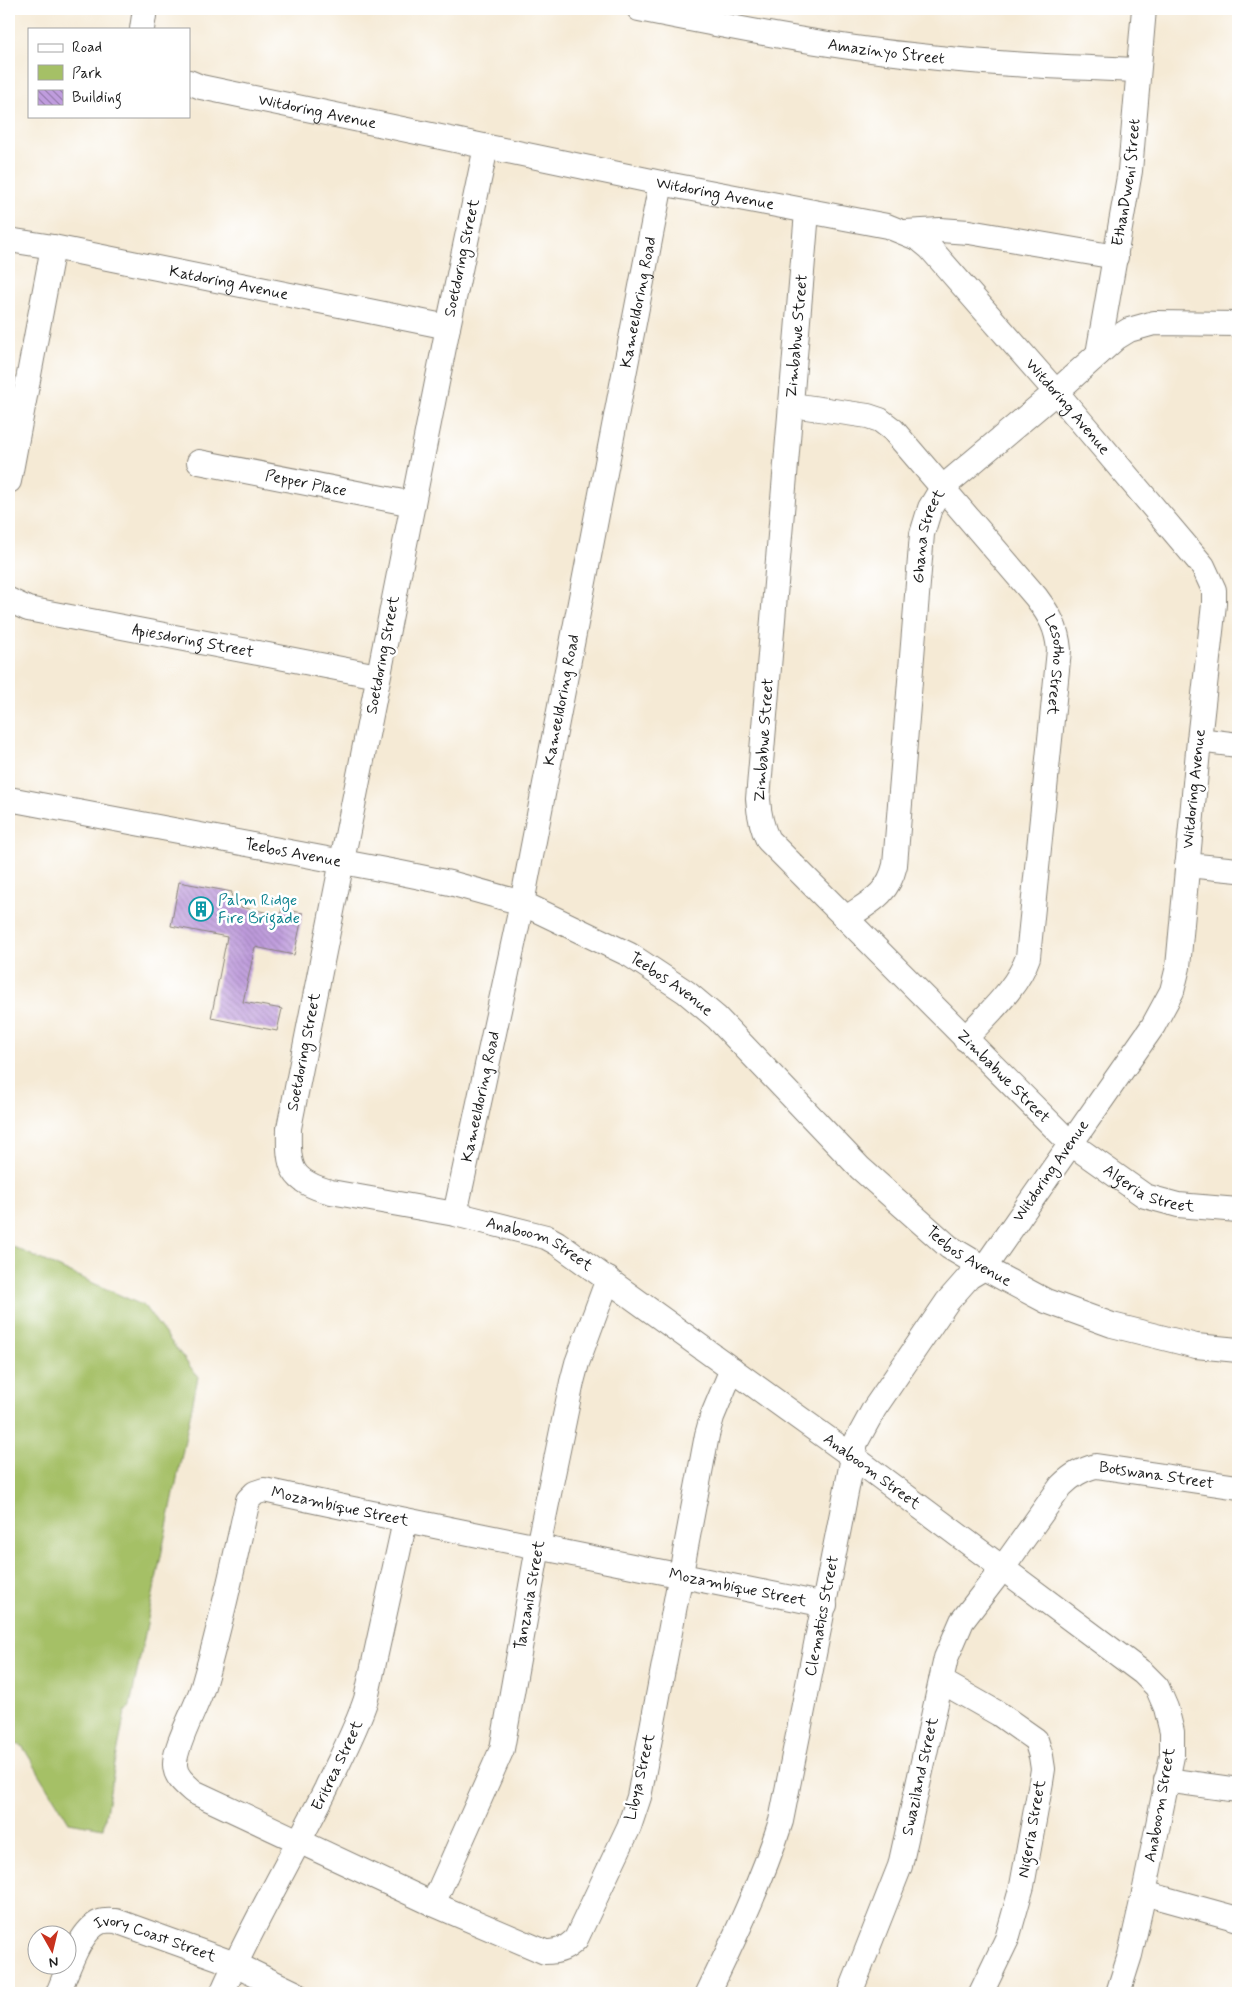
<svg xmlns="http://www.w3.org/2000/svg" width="1247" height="2002" font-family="Mynerve,sans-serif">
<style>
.green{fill:#a5c066;stroke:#606e41}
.building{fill:url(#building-back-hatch)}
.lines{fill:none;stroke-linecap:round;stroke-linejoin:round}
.minor-casing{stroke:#888378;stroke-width:26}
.minor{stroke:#fff;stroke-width:24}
.labels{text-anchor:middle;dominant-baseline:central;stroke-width:5;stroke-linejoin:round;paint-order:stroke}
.street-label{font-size:16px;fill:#1c1c1c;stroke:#fff}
.culture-label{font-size:16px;fill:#0d838f;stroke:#fff;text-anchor:start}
</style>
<defs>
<pattern id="building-back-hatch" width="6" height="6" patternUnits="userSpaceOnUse" patternTransform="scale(1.25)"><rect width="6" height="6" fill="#bf9cdd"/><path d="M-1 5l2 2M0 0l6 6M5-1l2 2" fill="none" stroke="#9a7eb2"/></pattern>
</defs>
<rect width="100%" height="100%" fill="#fff"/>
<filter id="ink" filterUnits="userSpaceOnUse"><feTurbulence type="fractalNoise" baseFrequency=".02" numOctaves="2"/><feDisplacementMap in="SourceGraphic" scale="10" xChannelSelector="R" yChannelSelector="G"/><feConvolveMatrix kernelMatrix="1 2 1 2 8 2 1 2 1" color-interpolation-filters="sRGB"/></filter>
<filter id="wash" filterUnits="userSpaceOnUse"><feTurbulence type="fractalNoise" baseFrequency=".0096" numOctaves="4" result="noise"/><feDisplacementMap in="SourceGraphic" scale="20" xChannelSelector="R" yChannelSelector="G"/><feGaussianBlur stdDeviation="1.12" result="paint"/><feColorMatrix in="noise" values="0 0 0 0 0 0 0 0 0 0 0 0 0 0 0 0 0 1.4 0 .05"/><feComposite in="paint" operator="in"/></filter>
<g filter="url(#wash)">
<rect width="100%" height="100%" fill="#f5ead5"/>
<polygon class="green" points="9,1245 144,1306 198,1377 130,1706 125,1712 103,1828 69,1822 23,1747 9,1741"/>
<g id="blocks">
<polygon class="building" points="179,882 232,892 230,905 280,915 282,909 303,913 294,955 255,947 243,1002 282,1009 277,1031 211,1018 227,937 171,926"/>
</g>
</g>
<g filter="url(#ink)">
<use href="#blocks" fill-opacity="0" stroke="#888378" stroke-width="1"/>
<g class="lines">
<g class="minor-casing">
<g id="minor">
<path id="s1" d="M639,9c90,18 181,36 272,46 76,9 152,12 227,15"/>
<polyline points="142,29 145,9"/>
<path id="s2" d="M189,82l12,5 460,96 226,43 32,13 11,9 126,144 147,174 11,24v14l-15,136 -21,227 -6,24 -19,35 -169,242 -15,9 -22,25 -73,107 -18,33 -75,379c-19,60 -46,116 -73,172"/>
<path id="s3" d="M486,147l-38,180 -159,801c-1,40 1,53 42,64l124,22 91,23 11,6 295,213 291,217 14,14 9,21 6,24v24l-28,137 -14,62 -12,38"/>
<path id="s4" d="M807,212l-49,587c1,15 3,27 10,41l302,303 75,53 33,9 60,5"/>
<polyline points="905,232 940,230 969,232 1116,257"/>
<path id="s5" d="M9,240l44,7 395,80"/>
<path id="s6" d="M1098,354l32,-183 14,-162"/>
<path id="s7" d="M792,405l76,11 12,4 13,10 143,167c14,19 21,30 23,53l-31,307c-11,32 -41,57 -63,82"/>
<path id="s8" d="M199,462l214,42"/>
<polyline points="9,481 53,247"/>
<path id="s9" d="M9,600l19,9 350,67"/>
<polyline points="1199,740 1238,745"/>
<path id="s10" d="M9,799l392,74 49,10 72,20 108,52 56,37 31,26 143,150 89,79 35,21 62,33 66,24 84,21 42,4"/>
<polyline points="1187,865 1238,870"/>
<path id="s11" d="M846,918c24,-16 42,-23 49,-53l27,-331 8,-26 12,-20 114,-96 60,-54 13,-8 25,-7 84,1"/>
<path id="s12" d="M455,1214l67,-311 139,-720"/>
<path id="s13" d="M732,1369l-20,48 -5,18 -68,362 -10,30 -53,112c-10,10 -17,13 -31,13l-112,-48 -239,-112c-8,-7 -19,-15 -19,-27 -1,-19 22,-58 28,-79 18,-61 31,-124 45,-186l7,-7 9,-3c186,41 374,76 561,115"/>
<polyline points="941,1681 999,1714 1036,1740 1041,1756 1043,1769 1041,1782 1022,1886 1007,1939 981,1993"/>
<polyline points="1166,1780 1238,1790"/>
<polyline points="1144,1893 1238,1919"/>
<path id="s14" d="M433,1904l69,-155 36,-202 34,-165 5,-19 31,-84"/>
<path id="s15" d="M58,1993c9,-20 21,-62 42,-71 5,-2 11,-1 16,-1l119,43 60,29"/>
<path id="s16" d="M222,1993c31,-70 70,-136 104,-204 14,-30 30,-59 40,-90l39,-178"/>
<path id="s17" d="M851,1993l1,-5 48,-122 46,-208 16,-37 40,-52 59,-83c11,-11 20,-16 35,-20l142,21"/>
</g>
</g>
<use href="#minor" class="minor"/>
</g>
</g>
<defs>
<g id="building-ring" transform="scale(1.25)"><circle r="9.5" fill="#fff" stroke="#0f9aa8" stroke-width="1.5"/><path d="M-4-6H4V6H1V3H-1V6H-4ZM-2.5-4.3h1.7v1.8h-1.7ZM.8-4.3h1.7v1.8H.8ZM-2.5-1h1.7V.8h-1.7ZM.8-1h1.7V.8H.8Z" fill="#0f9aa8"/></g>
</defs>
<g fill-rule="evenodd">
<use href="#building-ring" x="201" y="909"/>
</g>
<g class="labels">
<g class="street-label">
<text stroke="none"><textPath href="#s1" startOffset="251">Amazinyo Street</textPath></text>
<text stroke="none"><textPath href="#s2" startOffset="132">Witdoring Avenue</textPath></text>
<text stroke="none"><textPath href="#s6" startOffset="174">EthanDweni Street</textPath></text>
<text stroke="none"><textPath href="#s2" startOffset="538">Witdoring Avenue</textPath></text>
<text transform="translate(462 258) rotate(-78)">Soetdoring Street</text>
<text stroke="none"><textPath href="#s5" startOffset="224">Katdoring Avenue</textPath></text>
<text stroke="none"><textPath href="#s12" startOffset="930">Kameeldoring Road</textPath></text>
<text transform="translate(797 336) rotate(-85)">Zimbabwe Street</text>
<text stroke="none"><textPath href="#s2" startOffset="972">Witdoring Avenue</textPath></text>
<text stroke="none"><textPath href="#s8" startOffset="109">Pepper Place</textPath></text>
<text stroke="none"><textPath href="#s11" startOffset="406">Ghana Street</textPath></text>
<text stroke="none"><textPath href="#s9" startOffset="189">Apiesdoring Street</textPath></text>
<text transform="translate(383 655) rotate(-79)">Soetdoring Street</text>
<text stroke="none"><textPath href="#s7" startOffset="399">Lesotho Street</textPath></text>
<text stroke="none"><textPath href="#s12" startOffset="525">Kameeldoring Road</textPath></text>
<text transform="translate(764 740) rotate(-86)">Zimbabwe Street</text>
<text transform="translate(1194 789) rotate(-84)">Witdoring Avenue</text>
<text stroke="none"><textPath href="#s10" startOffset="289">Teebos Avenue</textPath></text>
<text stroke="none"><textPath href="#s10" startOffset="694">Teebos Avenue</textPath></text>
<text transform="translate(304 1052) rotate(-79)">Soetdoring Street</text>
<text stroke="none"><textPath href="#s4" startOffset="965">Zimbabwe Street</textPath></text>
<text stroke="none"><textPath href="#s12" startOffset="120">Kameeldoring Road</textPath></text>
<text transform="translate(1051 1171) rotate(-55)">Witdoring Avenue</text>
<text stroke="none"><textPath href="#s4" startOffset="1152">Algeria Street</textPath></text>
<text stroke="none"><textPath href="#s3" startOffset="1304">Anaboom Street</textPath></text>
<text stroke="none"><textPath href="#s10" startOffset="1099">Teebos Avenue</textPath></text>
<text stroke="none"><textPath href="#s3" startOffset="1709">Anaboom Street</textPath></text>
<text stroke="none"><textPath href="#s17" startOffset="659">Botswana Street</textPath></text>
<text stroke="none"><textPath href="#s13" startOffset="1422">Mozambique Street</textPath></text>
<text stroke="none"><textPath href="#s13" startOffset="1828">Mozambique Street</textPath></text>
<text stroke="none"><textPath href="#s14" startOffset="326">Tanzania Street</textPath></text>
<text transform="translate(822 1616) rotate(-79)">Clematics Street</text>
<text stroke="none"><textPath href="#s16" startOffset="255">Eritrea Street</textPath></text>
<text transform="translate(640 1777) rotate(-77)">Libya Street</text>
<text stroke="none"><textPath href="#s17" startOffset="228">Swaziland Street</textPath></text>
<text transform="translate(1160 1805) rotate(-80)">Anaboom Street</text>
<text transform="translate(1032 1829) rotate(-80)">Nigeria Street</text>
<text stroke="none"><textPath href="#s15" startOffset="142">Ivory Coast Street</textPath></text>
</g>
<g class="culture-label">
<text x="218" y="900">Palm Ridge<tspan x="218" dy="18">Fire Brigade</tspan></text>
</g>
</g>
<rect width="1247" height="2002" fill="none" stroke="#fff" stroke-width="30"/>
<rect x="28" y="28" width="162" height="90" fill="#ffffff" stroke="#a4a4a4"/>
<rect x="38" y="44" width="25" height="8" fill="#ffffff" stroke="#a4a4a4"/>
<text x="72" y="52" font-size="15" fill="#1c1c1c">Road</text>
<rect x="38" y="65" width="25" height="15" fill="#a5c066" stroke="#a4a4a4"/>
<text x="72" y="78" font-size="15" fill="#1c1c1c">Park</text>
<rect x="38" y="90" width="25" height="15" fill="url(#building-back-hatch)" stroke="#a4a4a4"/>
<text x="72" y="102" font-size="15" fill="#1c1c1c">Building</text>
<g transform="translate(52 1950) rotate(172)"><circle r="24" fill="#ffffff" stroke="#a4a4a4"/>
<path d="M0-4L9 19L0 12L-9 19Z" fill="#c8321e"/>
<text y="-8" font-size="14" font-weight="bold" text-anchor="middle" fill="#1c1c1c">N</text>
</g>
</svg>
